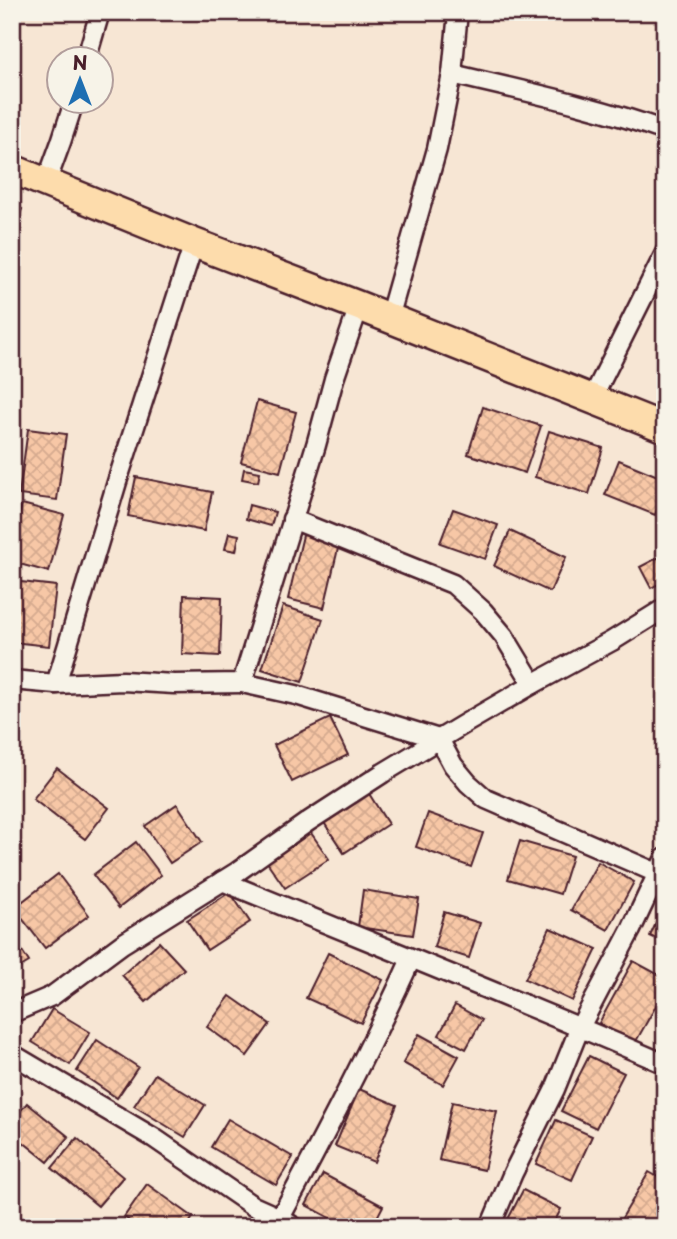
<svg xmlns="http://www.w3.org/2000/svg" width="677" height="1239" font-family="'Playpen Sans',sans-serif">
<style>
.building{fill:url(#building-cross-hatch);stroke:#4a1f2b;stroke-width:2}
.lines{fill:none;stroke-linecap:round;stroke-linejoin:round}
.street-casing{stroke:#4a1f2b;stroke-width:23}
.primary-casing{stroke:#4a1f2b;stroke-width:33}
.street{stroke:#f7f3e8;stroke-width:18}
.primary{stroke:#fddcac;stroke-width:28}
</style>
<defs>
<pattern id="building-cross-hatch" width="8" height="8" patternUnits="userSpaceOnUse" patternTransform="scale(1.75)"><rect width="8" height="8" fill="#f7c7a6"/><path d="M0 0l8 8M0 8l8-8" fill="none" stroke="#d5aa8f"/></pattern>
</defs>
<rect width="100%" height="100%" fill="#f7e6d4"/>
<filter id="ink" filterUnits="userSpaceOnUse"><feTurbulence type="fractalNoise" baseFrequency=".0143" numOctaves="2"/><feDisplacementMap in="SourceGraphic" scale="14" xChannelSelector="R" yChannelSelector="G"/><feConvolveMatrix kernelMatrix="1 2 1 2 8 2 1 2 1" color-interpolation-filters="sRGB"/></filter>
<g filter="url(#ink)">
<g class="building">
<polygon points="12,205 22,209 12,235"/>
<polygon points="257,401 296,412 280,472 241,462"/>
<polygon points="483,407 541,426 525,473 468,454"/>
<polygon points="28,429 66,434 57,500 19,495"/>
<polygon points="549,431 603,448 589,494 535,477"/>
<polygon points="619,460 665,479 665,490 655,515 605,495"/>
<polygon points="244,469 260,472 258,482 242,479"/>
<polygon points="136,477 212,492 204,531 128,516"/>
<polygon points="22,504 64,515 49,572 12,562 12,542"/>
<polygon points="249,505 275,512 271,526 246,519"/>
<polygon points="665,508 665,528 658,525"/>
<polygon points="453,509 498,525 485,559 440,543"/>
<polygon points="304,531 340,540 324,608 288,599"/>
<polygon points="510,531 566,557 550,592 494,566"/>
<polygon points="229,533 239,535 236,551 225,549"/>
<polygon points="663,555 665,558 665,581 651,588 640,567"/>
<polygon points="12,581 56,586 49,646 12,642"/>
<polygon points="184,595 222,597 220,656 182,654"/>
<polygon points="283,606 323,619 302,682 262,669"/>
<polygon points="330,718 348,755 292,782 274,745"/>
<polygon points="57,768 109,808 85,839 33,799"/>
<polygon points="368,792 388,824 344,853 323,821"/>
<polygon points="177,804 202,842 170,863 145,826"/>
<polygon points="428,813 483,833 471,867 416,847"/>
<polygon points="309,830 329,859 285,888 265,859"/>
<polygon points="520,841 572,856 560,894 508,879"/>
<polygon points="136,842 161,875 119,908 93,875"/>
<polygon points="598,862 634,882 608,930 571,910"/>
<polygon points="58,874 89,915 45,948 14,908"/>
<polygon points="363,890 419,899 413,935 358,927"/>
<polygon points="230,892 250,922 207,950 187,920"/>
<polygon points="665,904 665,943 650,936"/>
<polygon points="444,912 480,923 469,958 434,947"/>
<polygon points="550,928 597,949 572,1001 525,979"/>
<polygon points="12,935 29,962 12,972"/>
<polygon points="159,942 184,969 146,1002 122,975"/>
<polygon points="328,953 383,980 361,1023 306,998"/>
<polygon points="633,961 665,978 665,990 635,1043 599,1023"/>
<polygon points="230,996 270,1024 247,1056 207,1027"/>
<polygon points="455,1005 482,1020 466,1049 439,1035"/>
<polygon points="52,1009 90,1032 70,1065 32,1042"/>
<polygon points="419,1034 459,1056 443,1085 403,1063"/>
<polygon points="97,1040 138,1067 117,1098 77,1071"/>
<polygon points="589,1056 624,1073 596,1128 561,1111"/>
<polygon points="155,1074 205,1105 185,1137 134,1106"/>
<polygon points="359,1089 397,1105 374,1162 335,1146"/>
<polygon points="452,1102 497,1111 484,1170 439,1160"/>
<polygon points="27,1103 69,1137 48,1162 12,1133 12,1121"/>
<polygon points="228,1119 293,1157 276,1185 211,1147"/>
<polygon points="556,1120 592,1136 572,1180 536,1164"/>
<polygon points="77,1138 123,1177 98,1206 52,1168"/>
<polygon points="649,1172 665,1181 665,1227 625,1227 619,1223"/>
<polygon points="323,1174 383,1206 372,1227 347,1227 306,1205"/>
<polygon points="147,1184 193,1217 187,1227 138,1227 124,1217"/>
<polygon points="523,1190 561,1209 552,1227 504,1227"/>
</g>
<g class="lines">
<g class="street-casing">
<g id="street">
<polyline points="86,60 100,12"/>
<path d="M452,74c71,17 144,32 213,57"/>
<polyline points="46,183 61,142 74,102"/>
<polyline points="389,318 437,149 452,74 458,12"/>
<polyline points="592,399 665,253"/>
<polyline points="292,519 453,584 483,611 504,636 533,684"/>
<polyline points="12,680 56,684 123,681 174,684 242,683 316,445 334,379 359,306"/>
<polyline points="242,683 296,695 439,739 453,765 468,783 486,799 657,873"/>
<polyline points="56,684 117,482 194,243"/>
<path d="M222,881c148,61 296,119 443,183"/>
<polyline points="12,1013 52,996 122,944 237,872 309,821 383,773 466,723 533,684 612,641 665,608"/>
<polyline points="12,1054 154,1138 253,1206 280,1218 294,1227"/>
<path d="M280,1218c46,-85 91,-171 131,-259"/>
<polyline points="490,1227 513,1173 555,1089 580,1027 631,930 665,858"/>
</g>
</g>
<g class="primary-casing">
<polyline id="primary" points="12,169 194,243 359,306 665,428"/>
</g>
<use href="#street" class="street"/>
<use href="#primary" class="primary"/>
</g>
</g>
<rect width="677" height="1239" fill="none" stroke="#f7f3e8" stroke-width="42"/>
<rect x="21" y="21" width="635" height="1197" fill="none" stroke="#4a1f2b" stroke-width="2.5" filter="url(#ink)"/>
<g transform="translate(80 80)"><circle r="33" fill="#f7f3e8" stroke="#b29e9c" stroke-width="2"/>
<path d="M0-5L12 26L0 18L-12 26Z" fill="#1f6fb2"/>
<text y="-10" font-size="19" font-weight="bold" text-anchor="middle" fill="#4a1f2b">N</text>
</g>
</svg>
